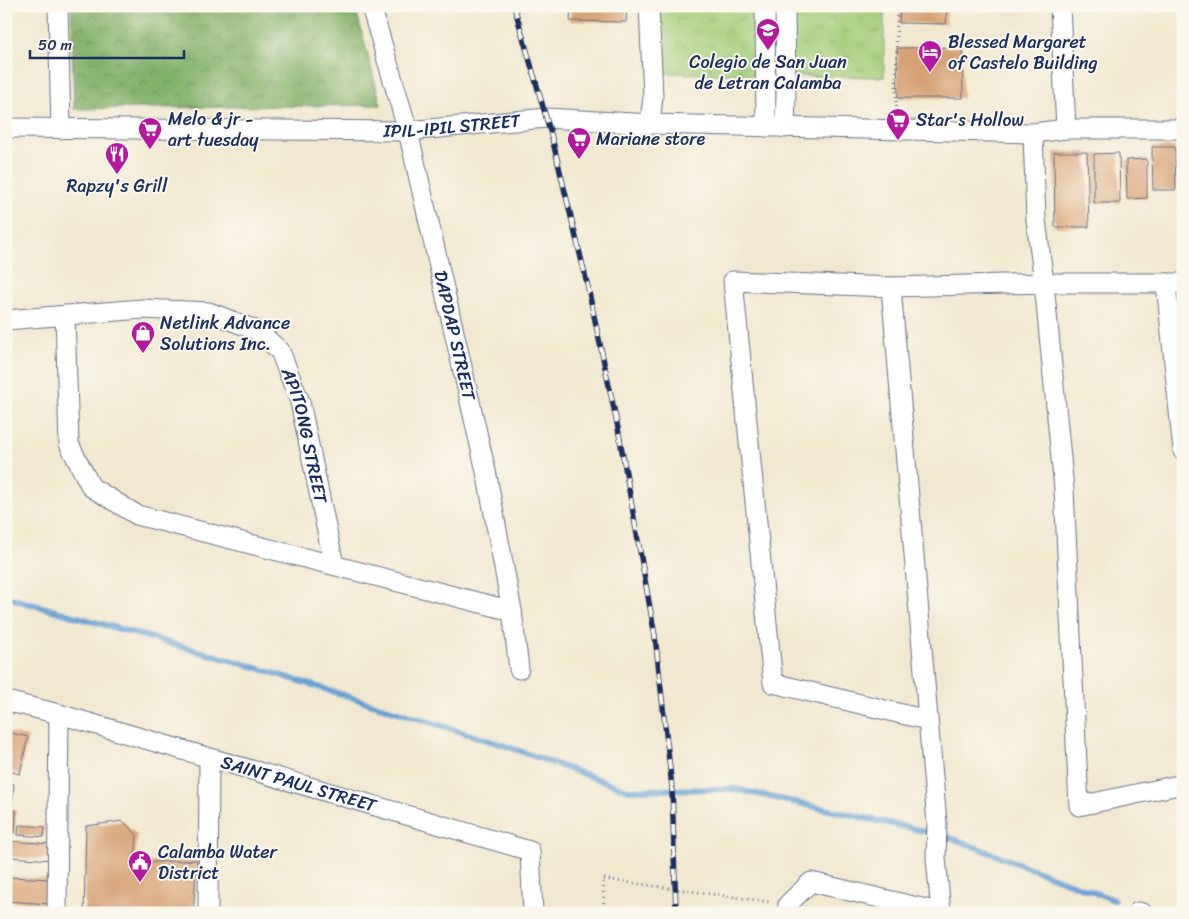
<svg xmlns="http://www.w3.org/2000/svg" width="1189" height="919" font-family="Sriracha,sans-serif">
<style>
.grass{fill:url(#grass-tufts);stroke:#607e6c}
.forest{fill:url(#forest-crowns);stroke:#4f7064}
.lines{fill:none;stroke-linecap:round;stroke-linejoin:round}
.stream{stroke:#65a1d5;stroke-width:6}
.building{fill:#d7a174}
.street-casing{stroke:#667086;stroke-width:21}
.path{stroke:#667086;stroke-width:3;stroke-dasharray:1 4;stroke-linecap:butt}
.street{stroke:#fff;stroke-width:19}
.rail-casing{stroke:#1b2f5e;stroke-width:5.5}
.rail{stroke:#fbf7ec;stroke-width:4;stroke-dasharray:11;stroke-linecap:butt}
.labels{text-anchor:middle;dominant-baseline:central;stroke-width:4;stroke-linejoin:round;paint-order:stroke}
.poi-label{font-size:18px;fill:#1b2f5e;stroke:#fbf7ec;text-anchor:start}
.street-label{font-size:18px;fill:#1b2f5e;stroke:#fbf7ec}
</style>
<defs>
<pattern id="grass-tufts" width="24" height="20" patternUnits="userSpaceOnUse" patternTransform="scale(1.25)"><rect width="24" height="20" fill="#a4ce7a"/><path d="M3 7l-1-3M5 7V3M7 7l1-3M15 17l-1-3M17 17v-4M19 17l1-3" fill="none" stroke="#8db16c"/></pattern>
<pattern id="forest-crowns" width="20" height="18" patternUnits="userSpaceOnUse" patternTransform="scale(1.25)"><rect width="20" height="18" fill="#83b16a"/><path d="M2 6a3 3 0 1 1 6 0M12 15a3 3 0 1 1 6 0" fill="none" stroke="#6a905a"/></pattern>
</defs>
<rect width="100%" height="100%" fill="#fbf7ec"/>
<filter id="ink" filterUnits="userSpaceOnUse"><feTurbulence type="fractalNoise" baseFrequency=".02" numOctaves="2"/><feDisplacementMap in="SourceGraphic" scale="10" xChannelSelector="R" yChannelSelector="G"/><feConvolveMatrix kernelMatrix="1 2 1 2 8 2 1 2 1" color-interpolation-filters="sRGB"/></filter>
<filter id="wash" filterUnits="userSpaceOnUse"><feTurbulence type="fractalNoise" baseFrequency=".0096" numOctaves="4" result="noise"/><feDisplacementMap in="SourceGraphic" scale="20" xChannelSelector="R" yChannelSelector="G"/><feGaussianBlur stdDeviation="1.12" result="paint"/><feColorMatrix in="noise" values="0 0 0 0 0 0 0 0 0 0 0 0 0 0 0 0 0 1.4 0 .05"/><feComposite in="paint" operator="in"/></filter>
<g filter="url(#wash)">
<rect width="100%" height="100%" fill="#f2e8cf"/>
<g class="grass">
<polygon points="659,6 756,6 755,75 658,73"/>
<polygon points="789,6 884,6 884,77 789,76"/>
</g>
<polygon class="forest" points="71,6 355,6 381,105 74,109"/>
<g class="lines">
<polyline class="stream" points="6,597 251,666 503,745 628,790 735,789 946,836 1114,900"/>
</g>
<g id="blocks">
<g class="building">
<polygon points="571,6 627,6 626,22 570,21"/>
<polygon points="900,6 947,6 946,24 899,23"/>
<polygon points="962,47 963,98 898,98 897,48"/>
<polygon points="1152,147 1175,147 1176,190 1153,190"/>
<polygon points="1054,152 1087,152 1089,227 1055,227"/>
<polygon points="1119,153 1120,203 1094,203 1094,154"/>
<polygon points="1147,159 1147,198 1127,199 1126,160"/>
<polygon points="6,732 28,737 20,774 6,770"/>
<polygon points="6,784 14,784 12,805 6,805"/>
<polygon points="6,809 16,810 15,833 6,833"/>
<polygon points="123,821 137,835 135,863 197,860 193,913 84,913 86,826"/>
<polygon points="19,825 45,827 44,837 18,835"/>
<polygon points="6,841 54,844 53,860 10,857 9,877 52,879 50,904 6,901"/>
</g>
</g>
</g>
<g filter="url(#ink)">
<use href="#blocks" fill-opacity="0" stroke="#667086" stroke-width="1"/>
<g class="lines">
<g class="street-casing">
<g id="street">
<polyline points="58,6 61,129"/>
<path id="s1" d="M371,6l37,125 79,345 25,135 7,58"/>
<polyline points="649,6 653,96 650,124"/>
<polyline points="765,6 766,127"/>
<polyline points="1060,6 1066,129"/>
<path id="s2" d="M6,128l402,3 138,-13 104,6 383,9 33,-4h117"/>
<polyline points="785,128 786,96 785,6"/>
<polyline points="1033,133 1036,220 1044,283 1064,489 1079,806 1183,784"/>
<polyline points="1166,283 1183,451"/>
<polyline points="891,287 937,823 936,858 941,913"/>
<polyline points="65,315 69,444 91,487 137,515 512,611"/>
<path id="s3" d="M6,320l136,-11 67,3 49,19 22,20 20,51 34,163"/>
<path id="s4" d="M6,701l53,13 471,137 3,62"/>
<polyline points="927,720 773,683 733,281 891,287 1044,283 1183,283"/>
<polyline points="1138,912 1142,913"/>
<polyline points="57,913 59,714"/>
<polyline points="208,913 209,759"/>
<polyline points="788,913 788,904 811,882 943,913"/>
</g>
</g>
<g class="path">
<polyline points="896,112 897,6"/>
<polyline points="604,913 603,879 770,902"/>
</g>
<use href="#street" class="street"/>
<g class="rail-casing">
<polyline id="rail" points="514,6 552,138 587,283 618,428 655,636 672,787 676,913"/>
</g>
<use href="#rail" class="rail"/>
</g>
</g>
<defs>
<g id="university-pin" transform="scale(1.25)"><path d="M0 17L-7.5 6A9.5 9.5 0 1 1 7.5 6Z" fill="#b5179e" stroke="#fbf7ec"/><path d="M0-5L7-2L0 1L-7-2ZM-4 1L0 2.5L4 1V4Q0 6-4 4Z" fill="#fff"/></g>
<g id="hotel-pin" transform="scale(1.25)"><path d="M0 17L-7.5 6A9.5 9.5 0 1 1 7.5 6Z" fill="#b5179e" stroke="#fbf7ec"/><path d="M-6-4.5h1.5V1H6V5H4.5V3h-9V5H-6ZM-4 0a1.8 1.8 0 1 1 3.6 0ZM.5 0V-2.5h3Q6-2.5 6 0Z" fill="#fff"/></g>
<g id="supermarket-pin" transform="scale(1.25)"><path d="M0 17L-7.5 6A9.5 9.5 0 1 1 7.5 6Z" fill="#b5179e" stroke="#fbf7ec"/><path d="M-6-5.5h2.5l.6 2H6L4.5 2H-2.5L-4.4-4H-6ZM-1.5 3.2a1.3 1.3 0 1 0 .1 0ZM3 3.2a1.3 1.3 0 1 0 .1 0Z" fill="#fff"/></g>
<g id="restaurant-pin" transform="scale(1.25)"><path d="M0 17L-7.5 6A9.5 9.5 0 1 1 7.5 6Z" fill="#b5179e" stroke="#fbf7ec"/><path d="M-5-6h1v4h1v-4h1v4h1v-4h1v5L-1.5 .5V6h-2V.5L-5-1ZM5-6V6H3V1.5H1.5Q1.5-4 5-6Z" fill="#fff"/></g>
<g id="shop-pin" transform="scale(1.25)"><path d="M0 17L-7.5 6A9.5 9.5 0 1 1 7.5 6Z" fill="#b5179e" stroke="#fbf7ec"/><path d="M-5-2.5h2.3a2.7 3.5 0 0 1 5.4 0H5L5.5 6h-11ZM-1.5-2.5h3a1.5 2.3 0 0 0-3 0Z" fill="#fff"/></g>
<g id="civic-pin" transform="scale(1.25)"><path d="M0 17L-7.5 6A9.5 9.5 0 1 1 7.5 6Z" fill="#b5179e" stroke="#fbf7ec"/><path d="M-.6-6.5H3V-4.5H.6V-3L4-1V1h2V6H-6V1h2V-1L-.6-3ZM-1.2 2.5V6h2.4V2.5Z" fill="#fff"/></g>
</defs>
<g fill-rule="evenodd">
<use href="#university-pin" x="768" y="30"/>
<use href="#hotel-pin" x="930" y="52"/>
<use href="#supermarket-pin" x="898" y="120"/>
<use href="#supermarket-pin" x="150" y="129"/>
<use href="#supermarket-pin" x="579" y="139"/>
<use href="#restaurant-pin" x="117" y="154"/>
<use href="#shop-pin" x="143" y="333"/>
<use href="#civic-pin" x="140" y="862"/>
</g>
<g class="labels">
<g class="poi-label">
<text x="948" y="42">Blessed Margaret<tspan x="948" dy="21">of Castelo Building</tspan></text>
<text x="768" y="62" text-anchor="middle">Colegio de San Juan<tspan x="768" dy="21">de Letran Calamba</tspan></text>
<text x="168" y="119">Melo &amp; jr -<tspan x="168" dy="21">art tuesday</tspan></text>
<text x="916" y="120">Star's Hollow</text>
<text x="596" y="139">Mariane store</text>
<text x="117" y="186" text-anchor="middle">Rapzy's Grill</text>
<text x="160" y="323">Netlink Advance<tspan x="160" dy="21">Solutions Inc.</tspan></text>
<text x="158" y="852">Calamba Water<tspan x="158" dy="21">District</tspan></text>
</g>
<g class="street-label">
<text stroke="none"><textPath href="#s2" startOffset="446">IPIL-IPIL STREET</textPath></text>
<text stroke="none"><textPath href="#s1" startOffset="340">DAPDAP STREET</textPath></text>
<text stroke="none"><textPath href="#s3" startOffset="374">APITONG STREET</textPath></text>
<text stroke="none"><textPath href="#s4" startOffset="304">SAINT PAUL STREET</textPath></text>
</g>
</g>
<rect width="1189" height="919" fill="none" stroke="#fbf7ec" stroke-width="25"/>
<path d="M30 50v8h154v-8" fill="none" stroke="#1b2f5e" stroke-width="2.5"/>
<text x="38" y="50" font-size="15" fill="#1b2f5e" stroke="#fbf7ec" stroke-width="4" paint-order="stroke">50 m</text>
</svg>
